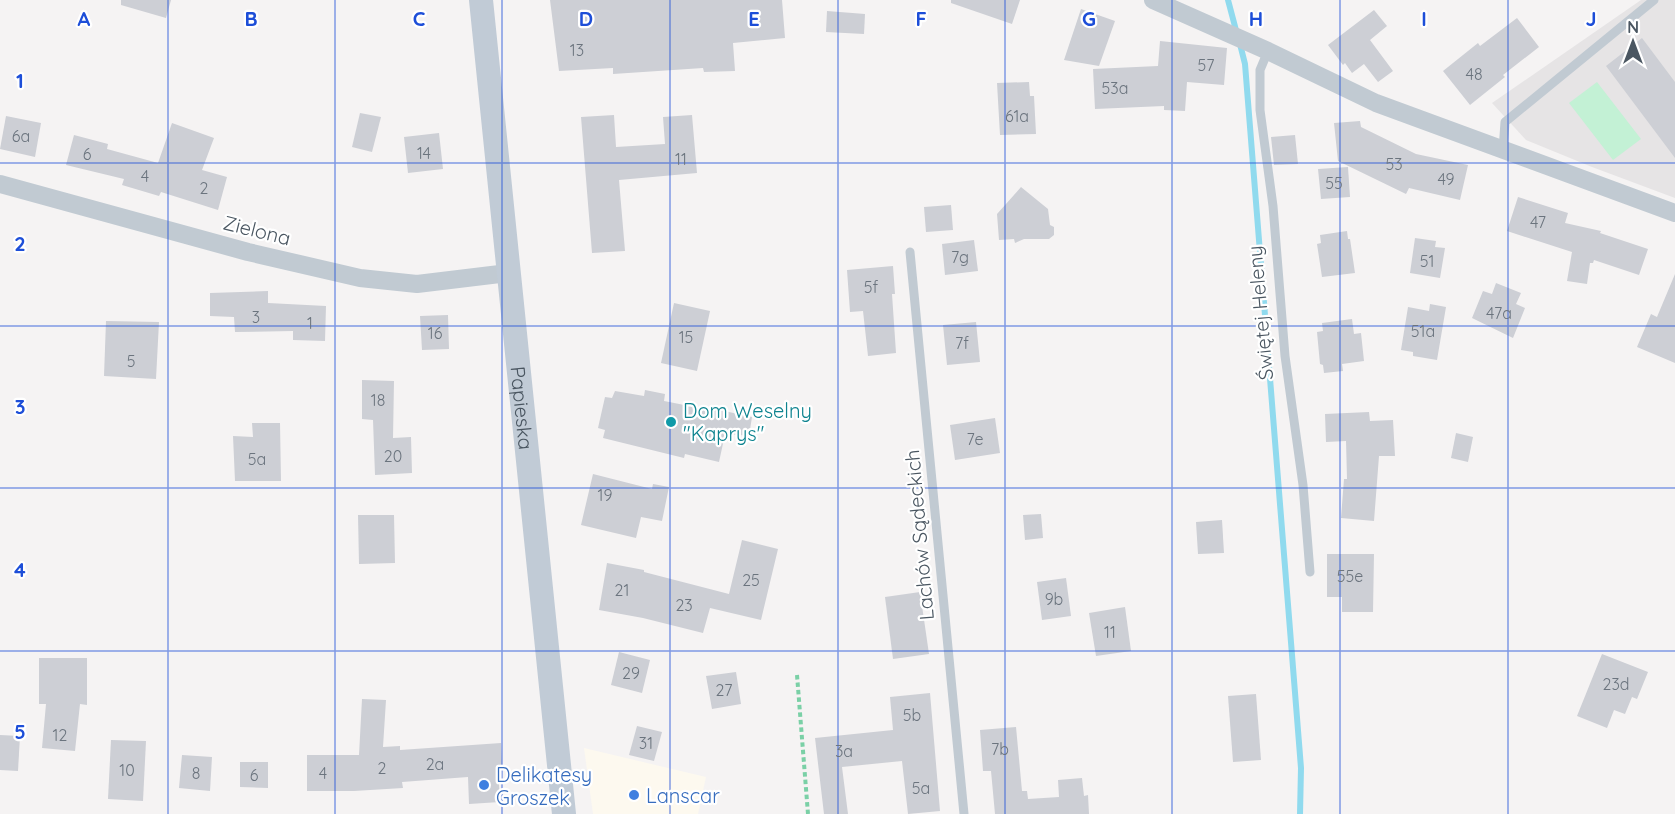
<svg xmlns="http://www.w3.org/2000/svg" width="1675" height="814" font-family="Quicksand,sans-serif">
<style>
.commercial{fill:#fdf9ef}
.education{fill:#e6e4e5}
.green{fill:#c3f1d5}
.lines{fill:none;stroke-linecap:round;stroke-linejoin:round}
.stream{stroke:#90daee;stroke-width:6}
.building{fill:#cdcfd5}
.path{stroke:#7ad0a6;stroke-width:4;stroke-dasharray:4.5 3;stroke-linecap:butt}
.lane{stroke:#c1cad2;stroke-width:9}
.street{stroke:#c1cad2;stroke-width:18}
.secondary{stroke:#c1cbd6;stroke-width:24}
.grid{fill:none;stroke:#1d4ed8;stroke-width:1.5;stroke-opacity:0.55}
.culture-dot{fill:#0f9aa8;stroke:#fff;stroke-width:2}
.shop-dot{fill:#3f7fe0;stroke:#fff;stroke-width:2}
.labels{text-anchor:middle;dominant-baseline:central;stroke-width:4.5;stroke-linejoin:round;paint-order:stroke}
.number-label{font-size:16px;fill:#6b747e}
.street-label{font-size:20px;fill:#4a5661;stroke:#fff}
.culture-label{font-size:20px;fill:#0d838f;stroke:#fff;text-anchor:start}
.shop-label{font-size:20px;fill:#366cbe;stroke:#fff;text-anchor:start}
.grid-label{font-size:20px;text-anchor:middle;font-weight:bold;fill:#1d4ed8;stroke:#fff;stroke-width:4.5;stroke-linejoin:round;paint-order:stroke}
</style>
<rect width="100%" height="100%" fill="#f5f3f3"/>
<polygon class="commercial" points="584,748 706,777 698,814 593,814"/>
<polygon class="education" points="1641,0 1675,0 1675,198 1592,167 1526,140 1492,103"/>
<polygon class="green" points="1597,82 1641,139 1613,160 1569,103"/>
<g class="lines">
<g class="stream">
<polyline points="1228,0 1237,34"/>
<polyline points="1240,44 1245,64 1301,768 1300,814"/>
</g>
</g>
<g class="building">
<polygon points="121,0 171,0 166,18 121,5"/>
<polygon points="550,0 782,0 785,38 733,43 735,71 704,72 703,68 613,74 613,68 559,71"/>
<polygon points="951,0 1020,0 1012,24 951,3"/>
<polygon points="1081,9 1115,21 1099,66 1064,60"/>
<polygon points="1374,10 1387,26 1370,40 1393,71 1378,82 1364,64 1352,73 1345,63 1343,65 1328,45"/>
<polygon points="827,11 865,14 864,34 826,32"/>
<polygon points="1517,18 1539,47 1503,75 1505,77 1470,105 1443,71 1478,43 1480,46"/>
<polygon points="1642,38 1675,82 1675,158 1606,66"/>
<polygon points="1160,41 1227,48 1224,85 1187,82 1185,111 1164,110 1164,106 1095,109 1093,69 1158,66"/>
<polygon points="1029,82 1030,96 1034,96 1036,134 1000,135 997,83"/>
<polygon points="360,113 381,117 372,152 352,147"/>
<polygon points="614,115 616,147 665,144 663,117 692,115 697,173 619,180 625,251 592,253 581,117"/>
<polygon points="6,116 41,123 35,157 0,149"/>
<polygon points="1360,121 1361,127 1416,154 1468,165 1460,200 1409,188 1406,194 1338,161 1334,123"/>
<polygon points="172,123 214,138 202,170 227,177 218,210 161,192 159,196 122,185 124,179 66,165 74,135 108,144 107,149 158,163"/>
<polygon points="439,133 443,169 408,173 404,137"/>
<polygon points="1295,135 1298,164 1274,165 1271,137"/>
<polygon points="1348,167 1350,197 1321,199 1318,169"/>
<polygon points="1021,187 1048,209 1050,225 1054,227 1054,235 1049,239 1024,239 1015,243 1014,239 999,240 997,214"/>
<polygon points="1518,197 1568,213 1565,223 1601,231 1600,233 1648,249 1639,275 1594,260 1593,263 1590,263 1587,284 1567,281 1572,252 1507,231"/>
<polygon points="951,205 953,230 926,232 924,207"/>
<polygon points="1347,231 1348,239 1350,239 1355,273 1322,277 1317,244 1321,243 1320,235"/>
<polygon points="1415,238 1436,241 1435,247 1445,248 1440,278 1410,273"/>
<polygon points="974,240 978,271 945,275 942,244"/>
<polygon points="893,266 895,294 892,294 896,353 868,356 863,311 850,312 847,270"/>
<polygon points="1675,274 1675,363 1637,347 1651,314 1657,317"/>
<polygon points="1496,283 1521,293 1516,304 1525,308 1513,338 1472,318 1483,291 1492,294"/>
<polygon points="268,291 268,303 326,306 325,341 293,340 293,331 235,332 234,317 210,316 210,293"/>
<polygon points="674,303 710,311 697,371 661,363"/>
<polygon points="1430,304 1446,307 1437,360 1413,356 1413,352 1401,350 1408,307 1429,311"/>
<polygon points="448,315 449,349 422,350 420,316"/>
<polygon points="1352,319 1354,334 1361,333 1364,361 1342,364 1343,371 1324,373 1323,365 1320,364 1317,332 1323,331 1322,323"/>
<polygon points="106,321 159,322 156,379 104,376"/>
<polygon points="976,322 980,362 947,365 943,325"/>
<polygon points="362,380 394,381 393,438 411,437 412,473 375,475 373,420 362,419"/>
<polygon points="645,390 665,394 664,401 715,411 715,409 752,417 749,436 730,434 729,440 724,439 719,462 685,454 684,458 603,438 605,430 598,428 605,397 612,398 615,391 644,396"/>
<polygon points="1369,412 1370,421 1393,420 1395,456 1379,456 1374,521 1341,518 1344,479 1347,479 1346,441 1326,442 1325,414"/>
<polygon points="995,418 1000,453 955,460 950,425"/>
<polygon points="252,423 280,423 281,481 235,481 233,436 253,437"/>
<polygon points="1456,433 1473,437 1468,462 1451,458"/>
<polygon points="593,474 652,489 653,484 669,487 662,521 641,517 636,538 581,525"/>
<polygon points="1041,514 1043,538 1025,540 1023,515"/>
<polygon points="358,515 394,515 395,563 359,564"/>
<polygon points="1222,520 1224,553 1198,554 1196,522"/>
<polygon points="742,540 778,549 761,620 710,608 703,633 643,618 599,610 607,563 644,570 644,572 729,594"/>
<polygon points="1327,554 1374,554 1373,612 1342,612 1342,597 1327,597"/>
<polygon points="1066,578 1071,616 1042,620 1037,582"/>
<polygon points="920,592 929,654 893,659 885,597"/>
<polygon points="1125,607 1131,651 1096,656 1089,613"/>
<polygon points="619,652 650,660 642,693 611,685"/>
<polygon points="1602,654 1648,672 1637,699 1632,697 1625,714 1614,710 1607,728 1577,716"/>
<polygon points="39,658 87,658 87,705 80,704 75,751 42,748 46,704 39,704"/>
<polygon points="736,672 741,704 712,709 706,676"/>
<polygon points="930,693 940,811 908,814 902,761 842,767 848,814 824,814 815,738 893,730 890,697"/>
<polygon points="1256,694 1261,760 1233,762 1228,696"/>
<polygon points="362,699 386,700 383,747 400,746 400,750 501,743 502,767 498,767 500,802 469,804 468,777 402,782 403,788 354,791 307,791 307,755 359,755"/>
<polygon points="637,726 662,732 654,761 629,755"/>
<polygon points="1016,727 1022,791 1027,791 1028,799 1059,797 1058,780 1082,778 1084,796 1088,795 1089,814 995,814 991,771 983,771 980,730"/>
<polygon points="0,735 20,736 18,771 0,770"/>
<polygon points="111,740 146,741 143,801 108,799"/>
<polygon points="182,755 212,757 210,791 179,788"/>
<polygon points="240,762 268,762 268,788 240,787"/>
</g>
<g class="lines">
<polyline class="path" points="797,675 808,814"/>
<g class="lane">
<polyline points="1268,51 1260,70 1260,110 1273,206 1285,356 1303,485 1310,572"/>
<polyline points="1503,150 1505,122 1654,0"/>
<polyline points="910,252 964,814"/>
</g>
<g class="street">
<polyline points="1153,0 1268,51 1376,103 1675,213"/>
<polyline points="0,184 248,252 360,278 417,284 508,273"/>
</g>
<path class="secondary" id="s1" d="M481,0l83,814"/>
</g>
<path class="grid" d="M168,0v814M335,0v814M502,0v814M670,0v814M838,0v814M1005,0v814M1172,0v814M1340,0v814M1508,0v814M0,163h1675M0,326h1675M0,488h1675M0,651h1675"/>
<circle class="culture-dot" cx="671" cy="422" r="6"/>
<g class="shop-dot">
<circle cx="484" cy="785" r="6"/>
<circle cx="634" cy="795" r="6"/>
</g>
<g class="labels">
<g class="number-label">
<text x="577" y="50">13</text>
<text x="1206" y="65">57</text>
<text x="1474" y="74">48</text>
<text x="1115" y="88">53a</text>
<text x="1017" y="116">61a</text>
<text x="21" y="136">6a</text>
<text x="424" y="153">14</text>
<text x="87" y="154">6</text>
<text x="681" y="159">11</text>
<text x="1394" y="164">53</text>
<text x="145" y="176">4</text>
<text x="1446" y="179">49</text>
<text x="1334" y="183">55</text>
<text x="204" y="188">2</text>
<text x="1538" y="222">47</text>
<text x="960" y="257">7g</text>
<text x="1427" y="261">51</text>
<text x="871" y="287">5f</text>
<text x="1499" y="313">47a</text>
<text x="256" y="317">3</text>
<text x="310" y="323">1</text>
<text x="1423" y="331">51a</text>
<text x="435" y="333">16</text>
<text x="686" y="337">15</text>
<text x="962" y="343">7f</text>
<text x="131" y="361">5</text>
<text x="378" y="400">18</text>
<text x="975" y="439">7e</text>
<text x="393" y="456">20</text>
<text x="257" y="459">5a</text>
<text x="605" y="495">19</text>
<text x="1350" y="576">55e</text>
<text x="751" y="580">25</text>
<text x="622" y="590">21</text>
<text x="1054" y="599">9b</text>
<text x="684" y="605">23</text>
<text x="1110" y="632">11</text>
<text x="631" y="673">29</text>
<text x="1616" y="684">23d</text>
<text x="724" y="690">27</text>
<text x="912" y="715">5b</text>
<text x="60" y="735">12</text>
<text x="646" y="743">31</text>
<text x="1000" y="749">7b</text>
<text x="844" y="751">3a</text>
<text x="435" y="764">2a</text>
<text x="382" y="768">2</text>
<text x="127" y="770">10</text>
<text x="196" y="773">8</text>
<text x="323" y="773">4</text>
<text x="254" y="775">6</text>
<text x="921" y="788">5a</text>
</g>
<g class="street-label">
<text transform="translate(257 230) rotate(14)">Zielona</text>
<text transform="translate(1260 313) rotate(-95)">Świętej Heleny</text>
<text stroke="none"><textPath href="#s1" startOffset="410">Papieska</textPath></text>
<text transform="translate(919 535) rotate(-95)">Lachów Sądeckich</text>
</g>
<g class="culture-label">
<text x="683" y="410">Dom Weselny<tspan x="683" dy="23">"Kaprys"</tspan></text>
</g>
<g class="shop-label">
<text x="496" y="774">Delikatesy<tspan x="496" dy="23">Groszek</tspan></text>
<text x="646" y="795">Lanscar</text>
</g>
</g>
<g class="grid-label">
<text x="84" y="26">A</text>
<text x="251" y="26">B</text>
<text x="419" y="26">C</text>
<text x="586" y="26">D</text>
<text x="754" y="26">E</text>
<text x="921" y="26">F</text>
<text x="1089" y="26">G</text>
<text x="1256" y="26">H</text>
<text x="1424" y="26">I</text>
<text x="1591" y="26">J</text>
<text x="20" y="88">1</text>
<text x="20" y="251">2</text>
<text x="20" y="414">3</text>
<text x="20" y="577">4</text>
<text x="20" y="739">5</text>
</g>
<g transform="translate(1633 42)" stroke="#ffffff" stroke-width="4.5" paint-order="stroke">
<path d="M0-4.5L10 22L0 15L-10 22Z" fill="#4a5661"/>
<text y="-9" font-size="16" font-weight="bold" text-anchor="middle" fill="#4a5661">N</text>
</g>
</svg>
